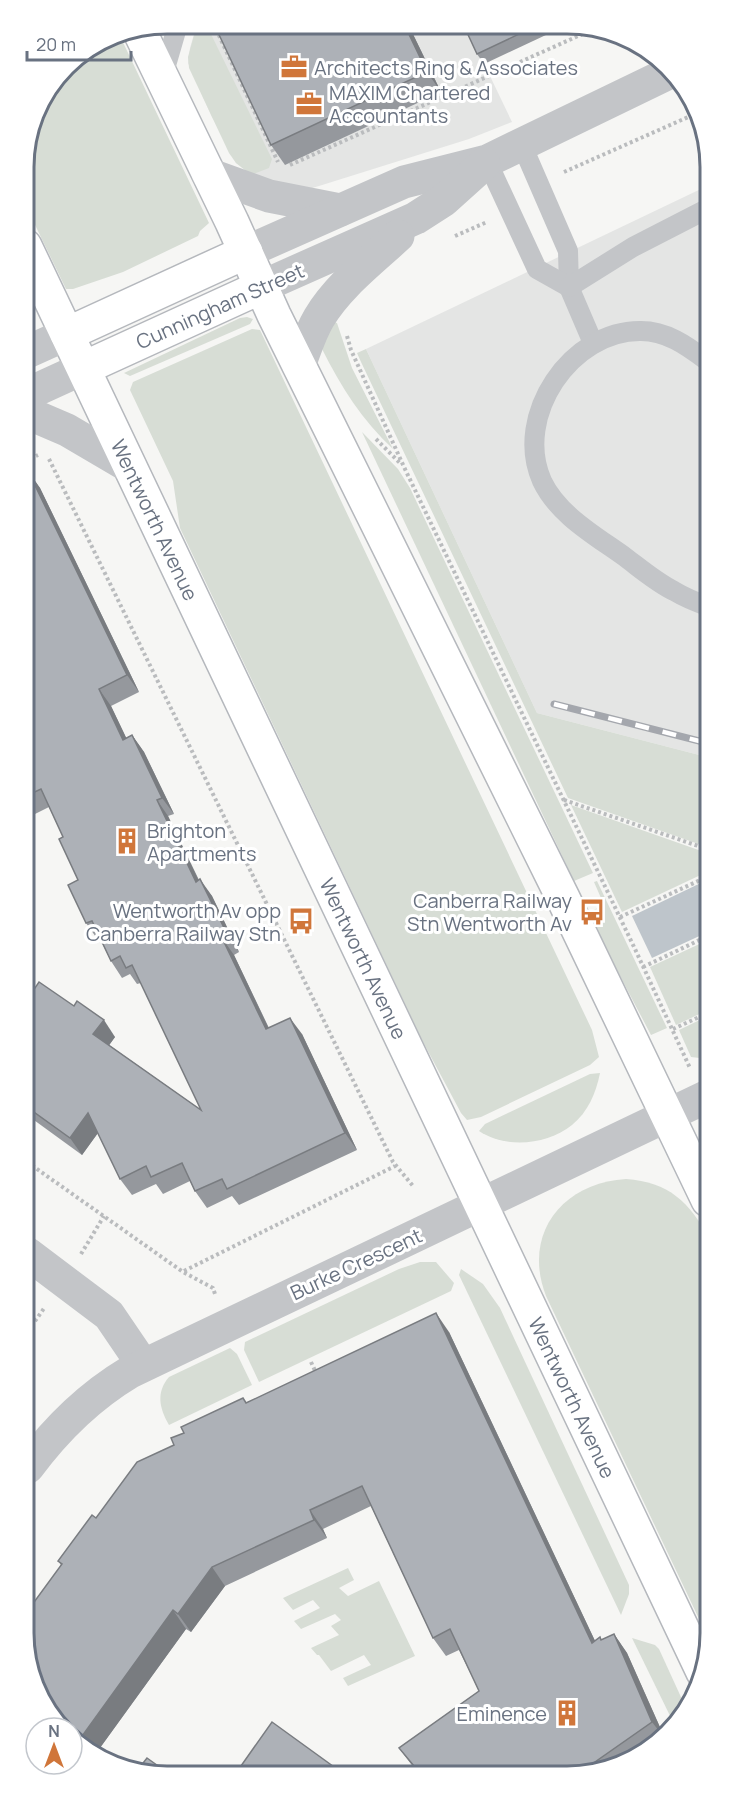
<svg xmlns="http://www.w3.org/2000/svg" width="734" height="1800" font-family="Manrope,sans-serif">
<style>
.built{fill:#e4e5e4}
.grass{fill:#d7ddd5}
.water{fill:#bec5cb}
.lines{fill:none;stroke-linecap:round;stroke-linejoin:round}
.secondary-casing{stroke:#b5b8bd;stroke-width:36}
.path{stroke:#babcbe;stroke-width:4;stroke-dasharray:3 3;stroke-linecap:butt}
.lane{stroke:#c3c5c8;stroke-width:20}
.street{stroke:#c3c5c8;stroke-width:33}
.secondary{stroke:#fff;stroke-width:33}
.rail-casing{stroke:#a4a7ad;stroke-width:7}
.rail{stroke:#fff;stroke-width:4.5;stroke-dasharray:14;stroke-linecap:butt}
.wall{fill:#95989d}
.shaded-wall{fill:#797c80}
.building{fill:#adb1b7;stroke:#797c80;stroke-width:1.5}
.labels{text-anchor:middle;dominant-baseline:central;stroke-width:6;stroke-linejoin:round;paint-order:stroke}
.poi-label{font-size:20px;fill:#697281;stroke:#fff;text-anchor:start}
.street-label{font-size:20px;fill:#697281;stroke:#fff}
.rim{fill:none;stroke:#697281;stroke-width:3}
</style>
<rect width="100%" height="100%" fill="#f6f6f4"/>
<g class="built">
<polygon points="197,24 466,26 512,122 469,139 319,186 312,188 273,186 236,163 211,115 188,63 190,48"/>
<polygon points="705,187 707,757 537,713 366,349"/>
</g>
<g class="grass">
<polygon points="207,26 272,159 269,168 251,175 236,163 229,153 189,68 188,57 195,32"/>
<polygon points="119,34 209,223 200,231 198,236 123,272 73,289 66,289 24,202 24,158 39,104 73,60 113,35"/>
<polygon points="247,317 253,319 250,324 130,376 124,373 240,318"/>
<path d="M331,321l6,2 15,45 41,81c-31,-29 -52,-62 -71,-100z"/>
<polygon points="252,329 260,330 592,1030 599,1057 590,1065 481,1117 467,1120 461,1113 422,1040 180,528 173,481 130,390 133,382"/>
<polygon points="366,349 537,713 707,757 707,847 568,798 361,362 357,353"/>
<polygon points="362,432 398,469 410,488 593,873 574,881"/>
<polygon points="571,805 707,853 707,872 622,912"/>
<polygon points="597,881 667,1028 651,1035 619,974 589,912 604,905 594,882"/>
<polygon points="708,940 708,1010 676,1025 650,967"/>
<polygon points="708,1016 708,1059 691,1057 679,1030"/>
<path d="M600,1073c-4,20 -12,39 -28,52 -25,20 -66,24 -93,6l6,-7 105,-50z"/>
<path d="M626,1179c43,3 63,23 83,59l1,404 -164,-346c-24,-62 16,-113 80,-117z"/>
<polygon points="420,1262 436,1262 454,1283 451,1291 259,1382 244,1350 245,1342 399,1269"/>
<polygon points="461,1269 483,1284 500,1308 629,1585 629,1594 621,1615 459,1275"/>
<path d="M230,1348l7,6 15,31 -83,40c-10,-17 -13,-33 0,-48z"/>
<polygon points="348,1568 354,1580 339,1588 348,1596 379,1581 415,1656 348,1686 343,1678 371,1665 364,1655 331,1671 319,1655 317,1655 311,1648 339,1635 331,1626 341,1620 335,1614 301,1629 294,1621 320,1608 313,1600 293,1610 283,1598"/>
<polygon points="632,1638 655,1645 659,1649 686,1708 675,1726"/>
</g>
<polygon class="water" points="707,880 708,932 652,958 632,916"/>
<g class="lines">
<g class="secondary-casing">
<g id="secondary">
<polyline points="139,30 232,222 274,315 563,898 708,1200"/>
<path id="s1" d="M25,246l678,1426"/>
<polyline points="67,334 246,252"/>
<polyline points="84,368 261,287"/>
</g>
</g>
<g class="path">
<polyline points="216,24 215,27 278,162"/>
<polyline points="290,165 596,28"/>
<polyline points="564,172 695,114"/>
<polyline points="455,236 487,222"/>
<polyline points="347,336 351,350 404,467 635,949 690,1068"/>
<polyline points="376,439 400,463"/>
<polyline points="49,459 393,1162 413,1186"/>
<polyline points="25,461 38,455"/>
<polyline points="564,800 707,849"/>
<polyline points="620,917 707,877"/>
<polyline points="643,967 708,936"/>
<polyline points="673,1029 708,1013"/>
<polyline points="27,1162 183,1272 213,1288 215,1294"/>
<polyline points="81,1254 104,1216"/>
<polyline points="184,1271 395,1166"/>
<polyline points="28,1331 45,1307"/>
<polyline points="311,1362 317,1375"/>
</g>
<g class="lane">
<polyline points="162,79 178,24"/>
<polyline points="522,145 568,251 569,287 593,343"/>
<polyline points="487,161 537,269 569,287"/>
<polyline points="569,287 633,247 705,210"/>
<path d="M706,360c-20,-15 -40,-29 -65,-29 -70,-1 -128,85 -99,150 16,34 54,55 83,76 16,12 31,25 49,34 10,6 22,11 33,15"/>
</g>
<g class="street">
<polyline points="208,174 269,196 340,210"/>
<polyline points="246,252 404,182 487,161 669,73"/>
<polyline points="261,287 416,218 444,200 484,164"/>
<polyline points="25,353 67,334"/>
<path d="M299,366c6,-16 11,-33 20,-48 19,-32 52,-57 79,-82"/>
<polyline points="25,395 84,368"/>
<polyline points="25,412 67,430 130,467"/>
<polyline points="28,1254 109,1315 143,1365"/>
<path d="M28,1467c28,-38 62,-71 102,-95l578,-276"/>
</g>
<use href="#secondary" class="secondary"/>
<g class="rail-casing">
<polyline id="rail" points="554,704 707,743"/>
</g>
<use href="#rail" class="rail"/>
</g>
<g class="wall">
<polygon points="409,26 441,92 285,165 271,145"/>
<polygon points="464,26 563,27 484,64 477,54"/>
<polygon points="28,471 40,488 139,692 111,706 126,738 132,735 144,752 174,814 168,816 199,880 212,896 239,952 234,955 269,1028 302,1034 357,1150 239,1205 232,1196 207,1208 195,1191 190,1181 163,1194 156,1184 132,1195 120,1179 98,1133 82,1155 27,1115 27,986 33,991 115,1037 109,1045 201,1110 141,983 137,984 130,974 122,978 111,961 100,939 98,940 86,923 78,880 63,837 49,807 33,815 27,807 26,808"/>
<polygon points="449,1332 595,1641 602,1640 614,1634 627,1653 663,1734 603,1771 417,1772 399,1748 479,1691 459,1650 446,1656 433,1638 371,1506 323,1529 327,1538 225,1586 191,1632 186,1629 97,1752 73,1740 61,1565 58,1561 96,1518 174,1445 184,1433 243,1398 247,1403"/>
</g>
<g class="shaded-wall">
<polygon points="405,26 409,26 441,92 427,72"/>
<polygon points="28,471 40,488 139,692 127,675"/>
<polygon points="99,689 111,706 135,756 123,740"/>
<polygon points="132,735 144,752 174,814 162,798"/>
<polygon points="157,800 168,816 207,898 196,882"/>
<polygon points="200,879 212,896 239,952 228,936"/>
<polygon points="222,938 234,955 277,1046 266,1029"/>
<polygon points="290,1018 302,1034 357,1150 345,1133"/>
<polygon points="104,1020 115,1037 105,1051 93,1034"/>
<polygon points="88,1113 100,1130 82,1155 70,1138"/>
<polygon points="436,1313 449,1332 605,1662 592,1643"/>
<polygon points="310,1510 323,1529 327,1538 314,1520"/>
<polygon points="212,1567 225,1586 191,1632 178,1614"/>
<polygon points="173,1610 186,1629 97,1752 86,1747 80,1739"/>
<polygon points="614,1634 627,1653 663,1734 662,1735 652,1722"/>
<polygon points="76,1736 82,1745 73,1740"/>
</g>
<g class="building">
<polygon points="214,24 405,26 427,72 271,145"/>
<polygon points="464,26 536,26 477,54"/>
<polygon points="28,471 127,675 99,689 123,740 132,735 162,798 157,800 196,882 200,879 228,936 222,938 266,1029 290,1018 345,1133 227,1189 222,1179 195,1191 182,1163 151,1177 146,1166 120,1179 88,1113 70,1138 27,1107 27,986 33,991 39,982 74,1006 77,1001 104,1020 93,1034 201,1110 132,965 126,968 120,956 111,961 92,921 86,923 68,885 78,880 59,839 63,837 41,789 26,796 26,718 27,718 26,715 25,473"/>
<polygon points="436,1313 592,1643 600,1637 601,1640 614,1634 652,1722 582,1771 419,1772 399,1748 479,1691 450,1629 433,1638 362,1486 310,1510 314,1520 212,1567 178,1614 173,1610 80,1739 76,1736 73,1740 72,1728 65,1728 29,1669 29,1609 62,1564 58,1561 92,1515 96,1518 137,1462 174,1445 171,1438 184,1433 181,1427 243,1398 246,1403"/>
<polygon points="272,1722 341,1772 236,1773"/>
<polygon points="147,1758 168,1773 140,1773 136,1772"/>
</g>
<defs>
<g id="office-bare" transform="scale(2.07)"><path d="M-6-3h4V-5.5h4V-3h4V5H-6ZM-1-4.5V-3h2v-1.5ZM-6 0V1H6V0Z" fill="#d0763a" stroke="#fff" stroke-width="2.5" paint-order="stroke"/></g>
<g id="building-bare" transform="scale(2.07)"><path d="M-4-6H4V6H1V3H-1V6H-4ZM-2.5-4.3h1.7v1.8h-1.7ZM.8-4.3h1.7v1.8H.8ZM-2.5-1h1.7V.8h-1.7ZM.8-1h1.7V.8H.8Z" fill="#d0763a" stroke="#fff" stroke-width="2.5" paint-order="stroke"/></g>
<g id="bus-bare" transform="scale(2.07)"><path d="M-5-6H5V4H4V6H2V4H-2V6H-4V4H-5ZM-3.5-4V0h7V-4ZM-3.5 1.2v1.5H-2V1.2ZM2 1.2v1.5H3.5V1.2Z" fill="#d0763a" stroke="#fff" stroke-width="2.5" paint-order="stroke"/></g>
</defs>
<g fill-rule="evenodd">
<use href="#office-bare" x="294" y="67"/>
<use href="#office-bare" x="309" y="104"/>
<use href="#building-bare" x="127" y="841"/>
<use href="#bus-bare" x="592" y="912"/>
<use href="#bus-bare" x="301" y="921"/>
<use href="#building-bare" x="567" y="1713"/>
</g>
<g class="labels">
<g class="poi-label">
<text x="314" y="67">Architects Ring &amp; Associates</text>
<text x="329" y="92">MAXIM Chartered<tspan x="329" dy="23">Accountants</tspan></text>
<text x="147" y="830">Brighton<tspan x="147" dy="23">Apartments</tspan></text>
<text x="572" y="900" text-anchor="end">Canberra Railway<tspan x="572" dy="23">Stn Wentworth Av</tspan></text>
<text x="281" y="910" text-anchor="end">Wentworth Av opp<tspan x="281" dy="23">Canberra Railway Stn</tspan></text>
<text x="547" y="1713" text-anchor="end">Eminence</text>
</g>
<g class="street-label">
<text transform="translate(220 306) rotate(-24)">Cunningham Street</text>
<text stroke="none"><textPath href="#s1" startOffset="303">Wentworth Avenue</textPath></text>
<text stroke="none"><textPath href="#s1" startOffset="789">Wentworth Avenue</textPath></text>
<text transform="translate(356 1264) rotate(-25)">Burke Crescent</text>
<text stroke="none"><textPath href="#s1" startOffset="1275">Wentworth Avenue</textPath></text>
</g>
</g>
<path d="M0 0H734V1800H0ZM167 34H567A133 133 0 0 1 700 167V1633A133 133 0 0 1 567 1766H167A133 133 0 0 1 34 1633V167A133 133 0 0 1 167 34Z" fill="#fff" fill-rule="evenodd"/>
<path class="rim" d="M167 34H567A133 133 0 0 1 700 167V1633A133 133 0 0 1 567 1766H167A133 133 0 0 1 34 1633V167A133 133 0 0 1 167 34Z"/>
<g transform="translate(54 1746)"><circle r="28" fill="#ffffff" stroke="#c3c7cd" stroke-width="1.5"/>
<path d="M0-4.5L10 22L0 15L-10 22Z" fill="#d0763a"/>
<text y="-9" font-size="16" font-weight="bold" text-anchor="middle" fill="#697281">N</text>
</g>
<path d="M27 51v9h104v-9" fill="none" stroke="#697281" stroke-width="3"/>
<text x="36" y="51" font-size="18" fill="#697281" stroke="#ffffff" stroke-width="4.5" paint-order="stroke">20 m</text>
</svg>
